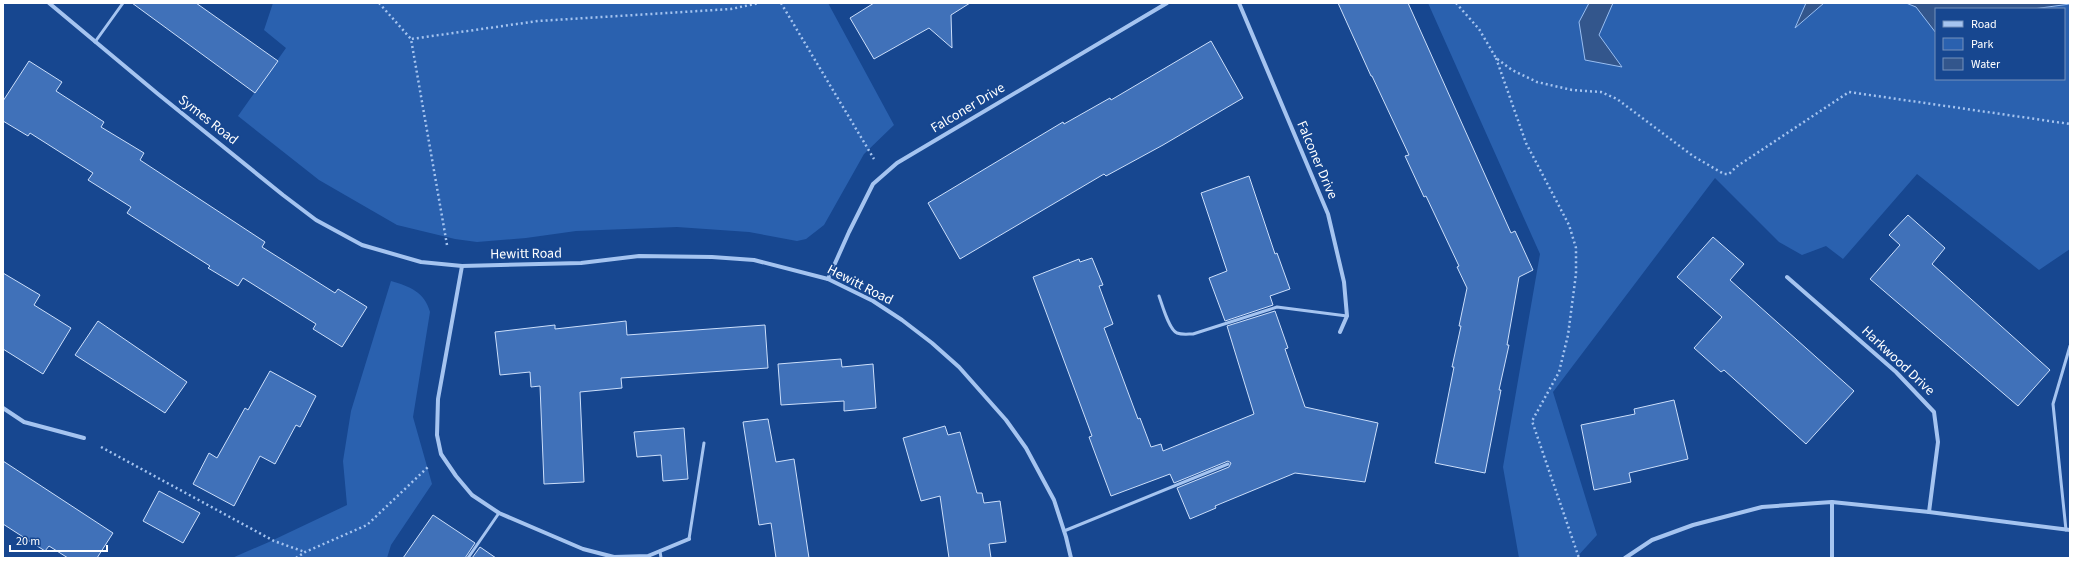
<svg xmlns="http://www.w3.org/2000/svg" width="2073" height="561" font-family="'Source Sans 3',sans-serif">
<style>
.green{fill:#2a61af;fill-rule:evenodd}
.water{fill:#33568c;stroke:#98bef2}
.building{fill:#4071b9;stroke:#ccdffb}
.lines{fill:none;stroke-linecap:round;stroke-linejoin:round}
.path{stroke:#a5c4f0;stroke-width:2.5;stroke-dasharray:2 3;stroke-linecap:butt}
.lane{stroke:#a5c4f0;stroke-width:3}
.street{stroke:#a5c4f0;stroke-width:4}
.labels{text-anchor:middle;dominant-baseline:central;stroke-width:4;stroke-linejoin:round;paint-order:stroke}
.street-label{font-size:14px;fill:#fff;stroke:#174790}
</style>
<rect width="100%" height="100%" fill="#174790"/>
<g class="green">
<polygon points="273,3 828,3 894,125 864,154 824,225 806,239 797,241 749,232 677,227 576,231 526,238 477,242 455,239 397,225 319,180 238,116 286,48 264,30"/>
<path d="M1428,3h642v246l-31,21 -122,-96 -74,85 -17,-13 -24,9 -23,-13 -64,-64 -162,214 44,143 -21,23h-57l-16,-91 37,-213zM1936,9h128v70h-128z"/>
<path d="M391,281c18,5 34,11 39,31l-17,105 19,67 -41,61 -4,13h-155l37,-16 78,-37 -4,-44 8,-50z"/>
</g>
<g class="water">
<polygon points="1589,3 1613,3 1599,35 1622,67 1585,60 1579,22"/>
<polygon points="1806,3 1824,3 1795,28"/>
<polygon points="1906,3 2070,3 2070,4 2033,9 1936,9 1936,33 1916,7"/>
</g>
<g class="building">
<polygon points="132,3 196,3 278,61 255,93"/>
<polygon points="874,3 970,3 951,15 952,48 929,28 874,59 850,18"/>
<polygon points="1338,3 1408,3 1511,233 1515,231 1533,270 1519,277 1507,345 1509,345 1499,390 1501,390 1485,473 1435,463 1454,367 1452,367 1461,326 1459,326 1467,288 1457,267 1459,266 1426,196 1424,197 1405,156 1409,155 1372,76 1371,76"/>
<polygon points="1211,41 1243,98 1163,145 1106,176 1104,174 960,259 928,203 1063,122 1064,124 1110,98 1111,100"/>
<polygon points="29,61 62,82 56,91 104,122 101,127 144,153 140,160 265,242 262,247 335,293 338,289 367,307 342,347 313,329 316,324 243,278 238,286 208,268 210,266 127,213 131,207 88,180 93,173 30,133 28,136 3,121 3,101"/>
<polygon points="1249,176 1275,254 1277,253 1290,289 1270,296 1273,305 1225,321 1209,278 1227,271 1201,193"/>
<polygon points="1908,215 1945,248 1932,264 2050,370 2018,406 1870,279 1900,245 1889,235"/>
<polygon points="1713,237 1744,264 1730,280 1854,391 1806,444 1724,370 1721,372 1694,348 1722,317 1677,277"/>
<polygon points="1092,258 1103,285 1099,286 1113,324 1104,328 1138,419 1140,418 1151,447 1161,444 1163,451 1254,414 1227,326 1275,311 1288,348 1285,349 1305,407 1378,423 1365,482 1295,473 1215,506 1216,508 1190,519 1177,488 1229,467 1231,463 1228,461 1174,483 1170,474 1111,496 1089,437 1092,436 1033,277 1079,259 1080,262"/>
<polygon points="3,273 40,295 34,305 71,328 43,374 3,349"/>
<polygon points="98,321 187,382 165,413 75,355"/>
<polygon points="626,321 627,335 765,325 768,368 621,378 622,388 580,392 584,482 544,484 540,386 531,387 530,372 500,375 495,332 555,325 555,329"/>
<polygon points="841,359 842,367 873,364 876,408 844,411 844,401 781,405 778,364"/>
<polygon points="270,371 316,396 300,427 296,425 275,464 260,456 234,506 193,484 209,453 217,458 245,408 248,410"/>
<polygon points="1674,400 1688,459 1629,473 1631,482 1594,490 1581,425 1635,414 1634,409"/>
<polygon points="768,419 776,462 794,459 809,558 776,558 771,523 759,525 743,422"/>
<polygon points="945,426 948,435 960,432 977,493 982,493 984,503 1000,501 1006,542 989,544 991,558 949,558 940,496 921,501 903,438"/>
<polygon points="684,428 688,479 663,481 661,455 637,457 634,432"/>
<polygon points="3,461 113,533 97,558 68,558 49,546 45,551 3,524"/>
<polygon points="159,491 200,513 183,543 143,521"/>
<polygon points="433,515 475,543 465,558 403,558"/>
<polygon points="480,547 496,558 472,558"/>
</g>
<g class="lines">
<g class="path">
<polyline points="379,3 411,39"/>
<polyline points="781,3 874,159"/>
<polyline points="1456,3 1479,29 1496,58 1512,70 1537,82 1572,90 1601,92 1617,99 1693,156 1724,174 1729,174 1736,167 1849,92 2070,124"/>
<polyline points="1496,58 1526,143 1569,225 1576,248 1576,274 1568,335 1559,372 1532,421 1579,558"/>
<polyline points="447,245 411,39 538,21 731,9 759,3"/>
<polyline points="101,447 274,541 305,552"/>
<polyline points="296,558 305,552 367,525 428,467"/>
</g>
<g class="lane">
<polyline points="95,42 123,3"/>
<path d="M1159,296c3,8 10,34 18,37 5,2 11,1 16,1l84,-27 70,9"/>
<polyline points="2066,530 2053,404 2070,346"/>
<polyline points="1064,531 1228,464"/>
<polyline points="689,539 704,443"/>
<polyline points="660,551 661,558"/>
<polyline points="468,558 499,513"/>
</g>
<g class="street">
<polyline points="49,3 158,94 283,195 316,220 362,245 421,262 462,266 581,263 639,256 712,257 754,260 828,279 873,301 902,320 932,343 959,367 1006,420 1026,448 1054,500 1066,537 1071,558"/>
<polyline points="1239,3 1328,214 1344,282 1347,316 1340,332"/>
<polyline points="462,266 438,399 437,435 441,454 456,476 472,495 499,513 583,549 614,557 648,556 689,539"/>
<polyline points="1787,277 1896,372 1934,412 1938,442 1929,512"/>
<polyline points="828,279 849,232 873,184 897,163 1167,3"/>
<polyline points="3,408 24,422 84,438"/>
<polyline points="1832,502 1832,558"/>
<polyline points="1625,558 1652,540 1693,525 1762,507 1832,502 1929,512 2070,530"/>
</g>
</g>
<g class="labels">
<g class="street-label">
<text transform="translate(968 108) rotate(-31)">Falconer Drive</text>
<text transform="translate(208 120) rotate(38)">Symes Road</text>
<text transform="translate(1317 160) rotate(67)">Falconer Drive</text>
<text transform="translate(526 254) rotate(-1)">Hewitt Road</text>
<text transform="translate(860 285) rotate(27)">Hewitt Road</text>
<text transform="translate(1898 361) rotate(43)">Harkwood Drive</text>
</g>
</g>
<rect width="2073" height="561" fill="none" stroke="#ffffff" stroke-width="8"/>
<rect x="1935" y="8" width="130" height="72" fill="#174790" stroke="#7491bc"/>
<rect x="1943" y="21" width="20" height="6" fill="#a5c4f0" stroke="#7491bc"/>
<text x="1971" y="28" font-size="12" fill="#ffffff">Road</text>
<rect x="1943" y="38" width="20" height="12" fill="#2a61af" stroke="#7491bc"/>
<text x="1971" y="48" font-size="12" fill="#ffffff">Park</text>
<rect x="1943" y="58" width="20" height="12" fill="#33568c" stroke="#7491bc"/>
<text x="1971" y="68" font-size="12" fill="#ffffff">Water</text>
<path d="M10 545v6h97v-6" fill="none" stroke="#ffffff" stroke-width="2"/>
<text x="16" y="545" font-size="12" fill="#ffffff" stroke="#174790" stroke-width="3" paint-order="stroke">20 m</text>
</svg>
